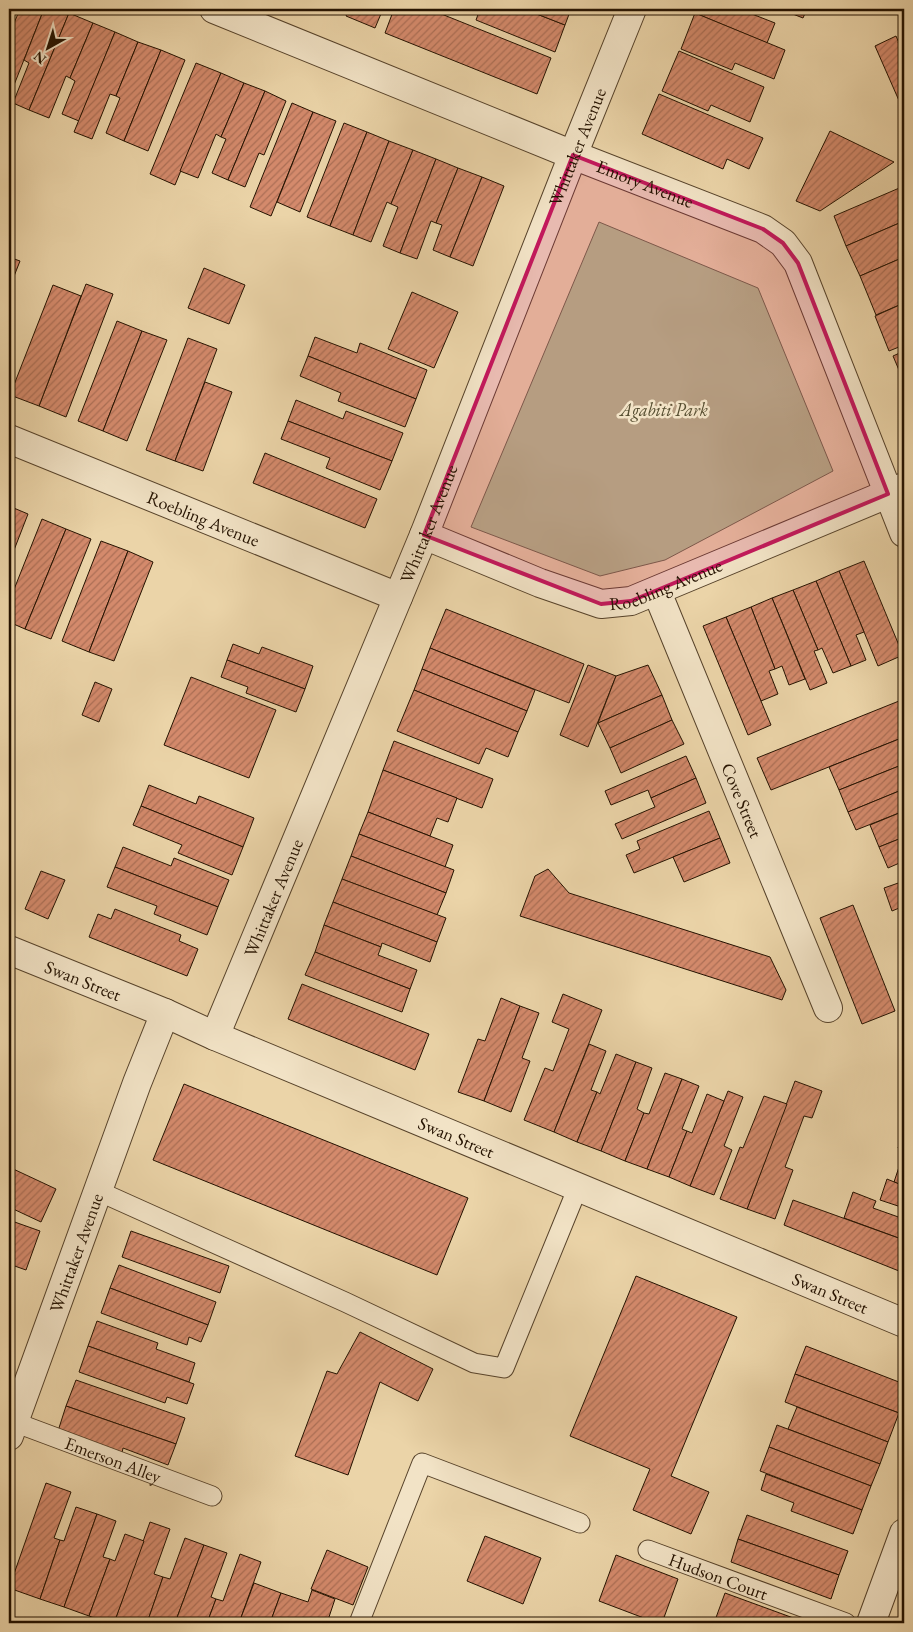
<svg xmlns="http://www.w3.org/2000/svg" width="913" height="1632" font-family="'EB Garamond',serif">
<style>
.park{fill:#b3be8b;stroke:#6c6846}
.building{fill:url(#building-hatch);stroke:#241200}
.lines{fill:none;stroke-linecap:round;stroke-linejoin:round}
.lane-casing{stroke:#56422a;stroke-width:21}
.street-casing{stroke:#56422a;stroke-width:30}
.lane{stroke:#f2e3c6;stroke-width:19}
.street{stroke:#f2e3c6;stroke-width:28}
.marked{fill:#c2185b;fill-opacity:0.2;stroke:#c2185b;stroke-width:4;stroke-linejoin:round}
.labels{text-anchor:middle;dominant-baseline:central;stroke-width:5;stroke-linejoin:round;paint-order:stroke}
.street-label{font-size:18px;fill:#241200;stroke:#f2e3c6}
.park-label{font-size:18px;font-style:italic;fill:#564e31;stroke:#f2e3c6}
</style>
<defs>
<pattern id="building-hatch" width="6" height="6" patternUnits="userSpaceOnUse" patternTransform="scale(1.25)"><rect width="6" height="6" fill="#d48a6c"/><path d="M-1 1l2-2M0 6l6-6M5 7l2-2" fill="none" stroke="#ac6f56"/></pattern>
</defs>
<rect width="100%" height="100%" fill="#ebd4a8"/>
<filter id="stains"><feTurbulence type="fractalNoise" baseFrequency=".004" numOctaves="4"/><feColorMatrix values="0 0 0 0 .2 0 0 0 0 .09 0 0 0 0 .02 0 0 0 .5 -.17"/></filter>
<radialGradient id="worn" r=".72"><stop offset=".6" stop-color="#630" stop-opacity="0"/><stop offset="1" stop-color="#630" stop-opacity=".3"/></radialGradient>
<!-- park -->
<polygon class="park" points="599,222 758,288 833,471 665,560 600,576 471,527"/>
<!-- building -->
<g class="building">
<polygon points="20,9 44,9 14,85 9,83 9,35"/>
<polygon points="44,9 58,9 69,13 29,110 13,103 29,63 24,60"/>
<polygon points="349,9 383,9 375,28 346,16"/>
<polygon points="394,9 429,9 551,58 537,94 385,33"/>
<polygon points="480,9 524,9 565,25 555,52 476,20"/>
<polygon points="524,9 571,9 565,25"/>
<polygon points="697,9 754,9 752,14 775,23 767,43 695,13"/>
<polygon points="780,9 807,9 803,18"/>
<polygon points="69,13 93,23 70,78 66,76 49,118 29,110"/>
<polygon points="695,13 785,50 774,79 735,63 732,70 681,49"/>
<polygon points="93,23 115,32 79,121 62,114 75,81 70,78"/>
<polygon points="115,32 138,42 116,96 110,94 92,139 74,132"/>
<polygon points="896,36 904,55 904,112 875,46"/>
<polygon points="904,39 904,55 898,42"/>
<polygon points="138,42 161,50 124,141 106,133 120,98 116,96"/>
<polygon points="161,50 185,60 148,151 124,141"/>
<polygon points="679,51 764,87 750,122 711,105 708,111 662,91"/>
<polygon points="196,63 221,73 175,185 150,174"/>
<polygon points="221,73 244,83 221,137 216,134 198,178 180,171"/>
<polygon points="244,83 265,91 228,180 212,173 226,139 221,137"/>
<polygon points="265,91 286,101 264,155 259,153 245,187 228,180"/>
<polygon points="659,94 763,138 749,169 727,159 723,169 642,134"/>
<polygon points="292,103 313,112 271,216 250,207"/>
<polygon points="313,112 336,121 300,212 277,202"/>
<polygon points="344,123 367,132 330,226 307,217"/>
<polygon points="830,131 894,162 820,211 796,201"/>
<polygon points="367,132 389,141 353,235 330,226"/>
<polygon points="389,141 413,150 391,204 387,202 371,242 353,235"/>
<polygon points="413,150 436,159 400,253 383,246 398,207 391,204"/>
<polygon points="436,159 458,168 436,223 431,221 417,259 400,253"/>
<polygon points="458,168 482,177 450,257 433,250 442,225 436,223"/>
<polygon points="482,177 504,186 473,266 450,257"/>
<polygon points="904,186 904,221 846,246 834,216"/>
<polygon points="904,221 904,257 860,276 846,246"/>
<polygon points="9,257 20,261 9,289"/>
<polygon points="904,257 904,303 876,315 860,276"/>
<polygon points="204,268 245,285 229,324 188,308"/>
<polygon points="86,284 113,294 66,417 39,406"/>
<polygon points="53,285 81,296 39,406 10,395"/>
<polygon points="412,292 458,312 434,368 388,349"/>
<polygon points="904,303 904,345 889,351 875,316"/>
<polygon points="117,321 142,331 103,431 78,421"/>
<polygon points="142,331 167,340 127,441 103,431"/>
<polygon points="315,337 357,353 360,343 427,370 416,399 308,356"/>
<polygon points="188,338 217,349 175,461 146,450"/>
<polygon points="904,351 904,382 893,356"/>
<polygon points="308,356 416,399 405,427 338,401 341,393 300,376"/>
<polygon points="205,382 232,392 203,471 175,461"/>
<polygon points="296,400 343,419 346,411 403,433 392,461 288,421"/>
<polygon points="288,421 392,461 380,490 326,468 330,458 281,439"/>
<polygon points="265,453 377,499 365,528 253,483"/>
<polygon points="9,506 28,514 9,563"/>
<polygon points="42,519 66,529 25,629 9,622 9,602"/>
<polygon points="66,529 91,539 51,639 25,629"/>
<polygon points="101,541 128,551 89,652 62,641"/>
<polygon points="128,551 153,562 114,661 89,652"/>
<polygon points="864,561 903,655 878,666 839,571"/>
<polygon points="839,571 864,632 856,635 866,660 851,666 816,581"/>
<polygon points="816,581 851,666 833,673 822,648 818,650 793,590"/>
<polygon points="793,590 818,650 814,651 827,683 810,690 772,598"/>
<polygon points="772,598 805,679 789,685 782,666 775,669 751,607"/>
<polygon points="751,607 775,669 769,671 778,694 761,701 726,617"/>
<polygon points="446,609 584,664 569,703 430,648"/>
<polygon points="726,617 771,725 748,735 703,626"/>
<polygon points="233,644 259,654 262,647 313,666 305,689 227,660"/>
<polygon points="430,648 535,690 527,711 422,669"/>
<polygon points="227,660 305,689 296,712 246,693 248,687 221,677"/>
<polygon points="588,665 616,676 588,747 560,735"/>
<polygon points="648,665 662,695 598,723 616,676"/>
<polygon points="422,669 527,711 518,732 414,690"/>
<polygon points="191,677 276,710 249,778 164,745"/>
<polygon points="95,682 112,689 99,722 82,715"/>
<polygon points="414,690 518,732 508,757 486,748 479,764 397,731"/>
<polygon points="662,695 672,720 610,748 598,723"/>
<polygon points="904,699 904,737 771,790 757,758"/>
<polygon points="672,720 684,744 621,773 610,748"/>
<polygon points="904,737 904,764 839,790 829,767"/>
<polygon points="394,741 493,779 482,808 383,770"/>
<polygon points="686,756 696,778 651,798 648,790 611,805 605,791"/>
<polygon points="904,764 904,789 848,812 839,790"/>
<polygon points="383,770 457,798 448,822 437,818 430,836 368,812"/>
<polygon points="696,778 706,803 622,839 615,824 655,807 651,798"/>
<polygon points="149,785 196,804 199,796 254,818 243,847 141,806"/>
<polygon points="904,789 904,811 856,830 848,812"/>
<polygon points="141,806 243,847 232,875 178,853 182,845 133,825"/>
<polygon points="709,811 720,838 634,873 626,855 640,849 637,841"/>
<polygon points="904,811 904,837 879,847 870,825"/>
<polygon points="368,812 453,845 445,867 359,834"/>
<polygon points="359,834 454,870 446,893 351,856"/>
<polygon points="904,837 904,861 888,868 879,847"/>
<polygon points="720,838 730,863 684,882 673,857"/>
<polygon points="123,847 171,866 174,858 229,880 218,907 115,867"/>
<polygon points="351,856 446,893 437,915 342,879"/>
<polygon points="115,867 218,907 207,935 154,914 157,906 107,887"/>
<polygon points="548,869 569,893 770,957 786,990 782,1000 520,916 535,876"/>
<polygon points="41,871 65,880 48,919 25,909"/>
<polygon points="342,879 446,918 437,942 333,902"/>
<polygon points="904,881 904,906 892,911 884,888"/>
<polygon points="333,902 437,942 430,962 382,943 381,947 324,925"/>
<polygon points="853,905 895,1011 862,1024 820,918"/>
<polygon points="115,909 181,935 179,941 198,949 187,976 89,937 98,914 111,919"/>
<polygon points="324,925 381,947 378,955 417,970 410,989 315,952"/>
<polygon points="315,952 410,989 402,1012 305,975"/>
<polygon points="302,984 429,1034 415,1070 288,1019"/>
<polygon points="563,994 602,1010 554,1132 524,1120 545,1068 553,1071 569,1029 552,1022"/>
<polygon points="501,998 520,1006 484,1101 458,1092 478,1039 485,1041"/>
<polygon points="520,1006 539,1013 522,1058 530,1061 511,1112 484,1101"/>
<polygon points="589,1044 606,1051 591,1090 597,1092 577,1142 554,1132"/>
<polygon points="616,1054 636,1062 601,1151 577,1142 597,1092 600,1094"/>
<polygon points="636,1062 652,1068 637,1109 644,1113 625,1161 601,1151"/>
<polygon points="665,1073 682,1079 647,1169 625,1161 644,1113 649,1114"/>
<polygon points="682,1079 699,1086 682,1129 687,1131 669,1177 647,1169"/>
<polygon points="795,1081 822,1091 812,1118 804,1116 785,1167 793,1170 775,1219 747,1209"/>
<polygon points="184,1084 468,1198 437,1275 153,1160"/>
<polygon points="728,1091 743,1097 724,1146 732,1150 714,1195 690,1186"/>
<polygon points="707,1094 724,1101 690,1186 669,1177 687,1131 692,1133"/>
<polygon points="764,1096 787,1104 747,1209 720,1199 740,1147 743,1148"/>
<polygon points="904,1131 904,1151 898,1148"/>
<polygon points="901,1161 904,1162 904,1186 894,1182"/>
<polygon points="9,1167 56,1189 41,1222 9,1207"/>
<polygon points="887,1179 904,1186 904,1208 880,1200"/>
<polygon points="853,1192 876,1201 873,1208 904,1219 904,1240 844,1218"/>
<polygon points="793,1200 904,1240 904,1273 784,1225"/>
<polygon points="9,1220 40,1231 26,1270 9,1264"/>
<polygon points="131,1231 229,1266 220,1293 122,1257"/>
<polygon points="119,1265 216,1302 208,1325 110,1288"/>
<polygon points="636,1276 737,1317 671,1476 709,1492 691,1534 633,1510 650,1469 570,1436"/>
<polygon points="110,1288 208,1325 201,1342 189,1337 187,1345 101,1313"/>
<polygon points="97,1321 158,1343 156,1349 195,1363 189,1382 88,1346"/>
<polygon points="360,1332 433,1369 418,1401 380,1382 348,1475 295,1456 327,1371 337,1374"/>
<polygon points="88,1346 194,1384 187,1404 167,1397 165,1403 79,1372"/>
<polygon points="806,1346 904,1384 904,1399 899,1413 795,1374"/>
<polygon points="795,1374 899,1413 888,1442 785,1402"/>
<polygon points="76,1380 185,1418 176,1444 66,1406"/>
<polygon points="66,1406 176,1444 168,1465 123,1448 122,1453 58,1431"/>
<polygon points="797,1407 888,1442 880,1464 788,1429"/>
<polygon points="777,1425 880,1464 871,1486 769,1447"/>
<polygon points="769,1447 871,1486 862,1510 760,1471"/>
<polygon points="766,1474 862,1510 853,1534 791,1511 794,1503 761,1490"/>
<polygon points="46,1483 71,1492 54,1538 60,1540 40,1599 9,1588"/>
<polygon points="76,1507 97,1514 64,1607 40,1599 60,1540 64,1541"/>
<polygon points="97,1514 116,1521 103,1557 110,1559 89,1616 64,1607"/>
<polygon points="747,1515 848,1551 839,1575 738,1539"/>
<polygon points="150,1522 170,1529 154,1574 163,1577 147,1623 114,1623"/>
<polygon points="125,1534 144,1541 114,1623 108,1623 89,1616 110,1559 115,1561"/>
<polygon points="485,1536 541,1558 523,1604 467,1581"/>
<polygon points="185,1538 204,1545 175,1623 147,1623 163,1577 170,1579"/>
<polygon points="738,1539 839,1575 831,1599 731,1562"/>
<polygon points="204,1545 227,1553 211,1597 216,1599 207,1623 175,1623"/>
<polygon points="327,1550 368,1567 353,1605 311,1589"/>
<polygon points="240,1554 261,1562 239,1623 207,1623 216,1599 223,1601"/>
<polygon points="616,1555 678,1579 662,1623 657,1623 599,1601"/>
<polygon points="254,1583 281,1593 270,1623 239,1623"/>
<polygon points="312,1590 335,1599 327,1623 270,1623 281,1593 308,1602"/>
<polygon points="725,1593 807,1623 714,1623"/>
</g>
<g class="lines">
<!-- lane casing -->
<g class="lane-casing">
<g id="lane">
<polyline points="98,1191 345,1302 474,1363 504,1368 578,1187"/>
<path id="s1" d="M14,1422L212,1496"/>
<path id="s2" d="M648,1550L846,1623"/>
<polyline points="359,1623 422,1463 580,1523"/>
</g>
</g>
<!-- street casing -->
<g class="street-casing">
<g id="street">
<path id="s3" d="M214,9L573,155L763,229L783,243L798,263L904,533"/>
<path id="s4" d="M9,439L398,597"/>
<path id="s5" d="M424,535L540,583L601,604L631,601L904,487"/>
<path id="s6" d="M657,592L828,1008"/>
<path id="s7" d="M9,950L165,1013L215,1036L904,1323"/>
<path id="s8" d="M215,1036L424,535L573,155L632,9"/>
<path id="s9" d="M9,1436L137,1083L165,1013"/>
<polyline points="871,1623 904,1533"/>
</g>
</g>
<!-- lane -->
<use href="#lane" class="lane"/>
<!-- street -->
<use href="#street" class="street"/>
</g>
<!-- marked area -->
<path class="marked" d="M573,155L763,229L783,243L798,263L888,494L631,601L601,604L424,535Z"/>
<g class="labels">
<!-- street labels -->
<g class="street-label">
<text stroke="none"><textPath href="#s8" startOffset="960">Whittaker Avenue</textPath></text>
<text stroke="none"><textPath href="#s3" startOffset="465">Emory Avenue</textPath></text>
<text stroke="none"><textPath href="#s4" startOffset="210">Roebling Avenue</textPath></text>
<text stroke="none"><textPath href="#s8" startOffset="555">Whittaker Avenue</textPath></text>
<text stroke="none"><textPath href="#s5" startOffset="258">Roebling Avenue</textPath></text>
<text stroke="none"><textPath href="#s6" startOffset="225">Cove Street</textPath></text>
<text stroke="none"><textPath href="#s8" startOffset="150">Whittaker Avenue</textPath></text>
<text stroke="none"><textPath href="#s7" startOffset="80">Swan Street</textPath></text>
<text stroke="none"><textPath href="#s7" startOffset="485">Swan Street</textPath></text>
<text stroke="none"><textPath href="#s9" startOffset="195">Whittaker Avenue</textPath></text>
<text stroke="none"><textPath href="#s7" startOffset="890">Swan Street</textPath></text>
<text stroke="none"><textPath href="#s1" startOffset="106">Emerson Alley</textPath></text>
<text stroke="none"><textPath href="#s2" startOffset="75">Hudson Court</textPath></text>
</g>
<!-- park labels -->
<g class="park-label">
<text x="664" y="409">Agabiti Park</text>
</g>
</g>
<!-- margin -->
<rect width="913" height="1632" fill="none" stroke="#ebd4a8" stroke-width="30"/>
<rect x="10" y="10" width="893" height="1612" fill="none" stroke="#241200" stroke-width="2.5"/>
<rect x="15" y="15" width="883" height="1602" fill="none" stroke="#241200"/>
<!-- north arrow -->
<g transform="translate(48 48) rotate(219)" stroke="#f2e3c6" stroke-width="4" paint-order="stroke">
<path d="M0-4L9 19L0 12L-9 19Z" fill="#241200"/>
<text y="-8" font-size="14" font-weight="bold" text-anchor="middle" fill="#241200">N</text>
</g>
<rect width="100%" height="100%" filter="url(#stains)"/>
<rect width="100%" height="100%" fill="url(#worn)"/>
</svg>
